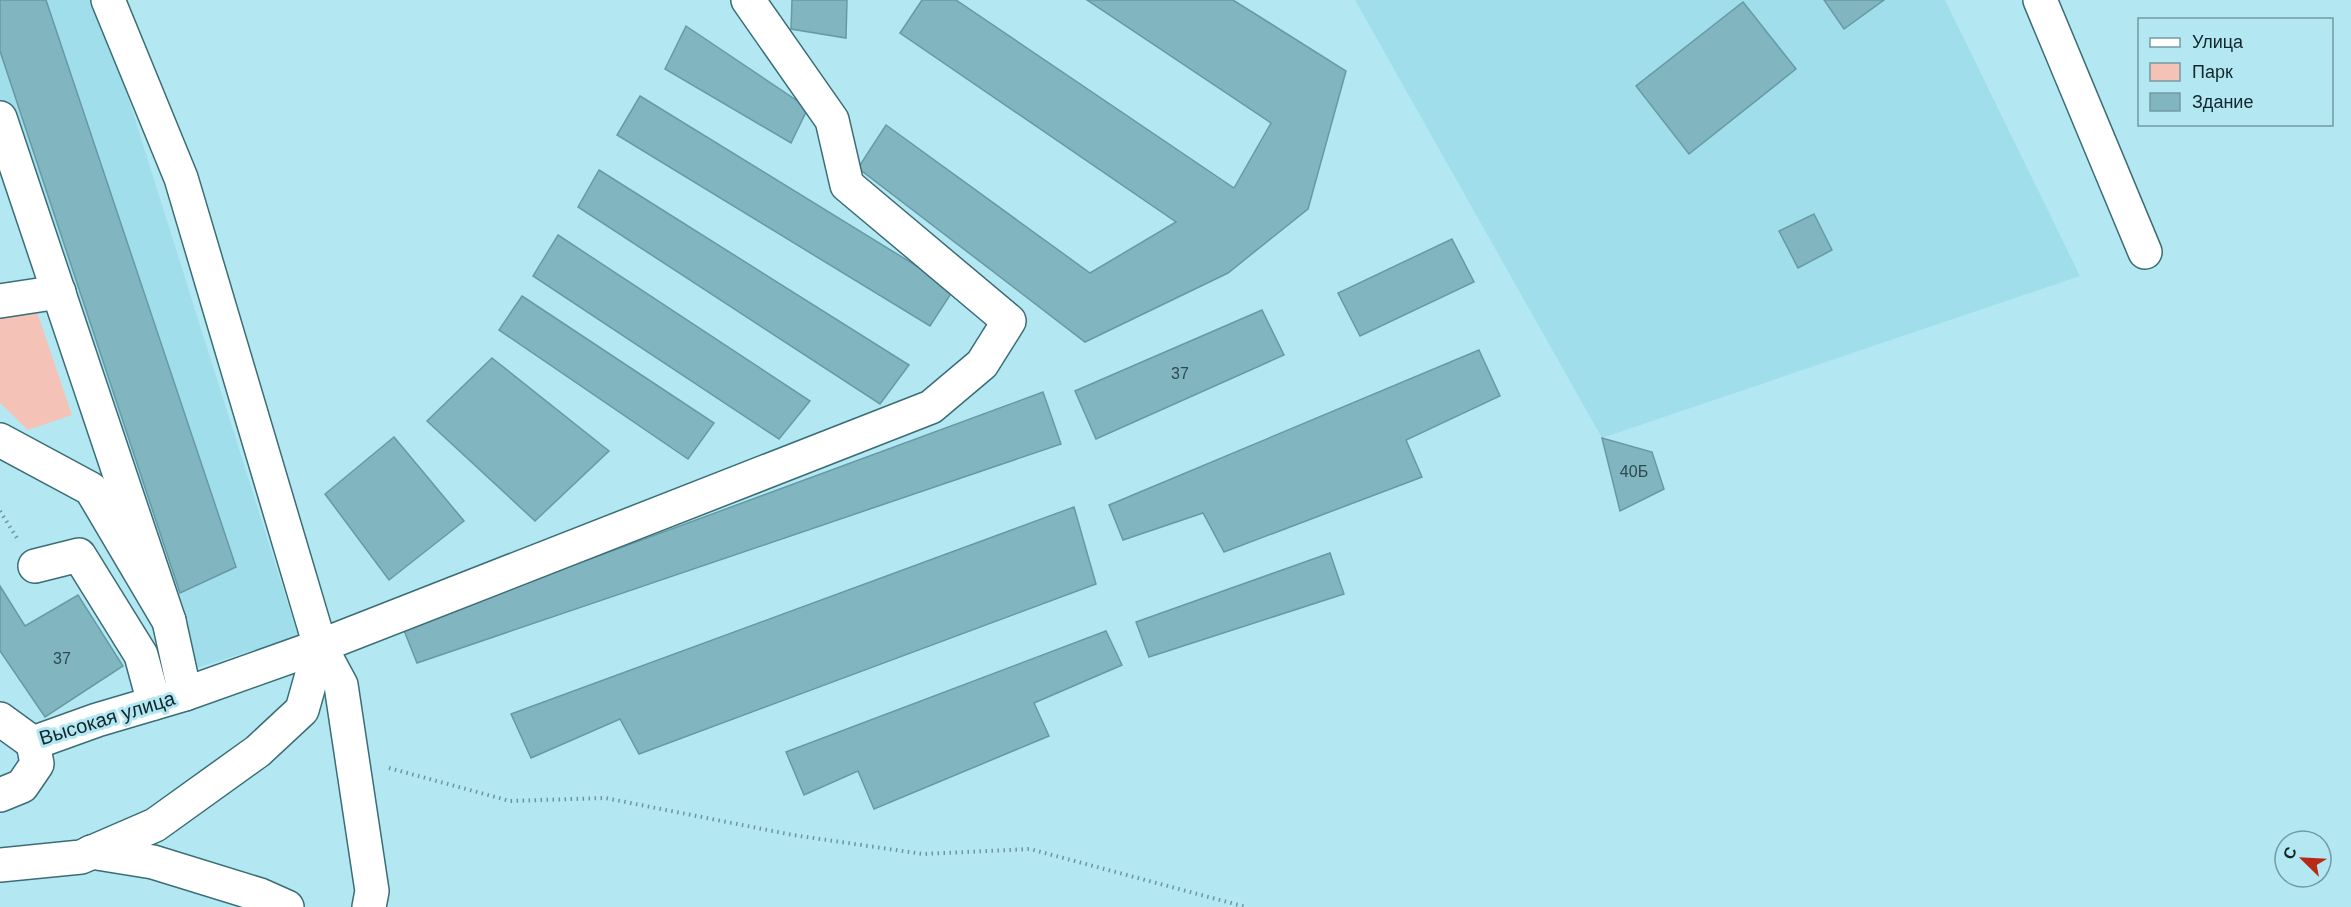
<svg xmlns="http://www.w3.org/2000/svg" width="2351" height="907" font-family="Arial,sans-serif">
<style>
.built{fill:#9fdeea}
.park{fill:#f4c2b7}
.building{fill:#81b5c0;stroke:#679aa4;stroke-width:1.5}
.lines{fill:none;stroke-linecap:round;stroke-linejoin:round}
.minor-casing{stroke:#3a6d76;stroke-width:36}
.path{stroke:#6e959d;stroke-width:4;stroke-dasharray:1.5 4.5;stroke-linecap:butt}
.minor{stroke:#fff;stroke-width:33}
.labels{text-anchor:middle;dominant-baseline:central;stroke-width:6;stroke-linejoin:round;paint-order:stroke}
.number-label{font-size:16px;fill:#2e4a50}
.street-label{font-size:20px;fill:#12272b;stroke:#b3e8f3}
</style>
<rect width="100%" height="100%" fill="#b3e8f3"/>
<!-- built -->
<g class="built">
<polygon points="0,0 90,0 116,59 298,636 180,673 0,139"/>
<polygon points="1355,0 1945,0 2080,276 1602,438"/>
</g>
<!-- park -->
<polygon class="park" points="36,309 72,415 28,430 0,403 0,317"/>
<!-- building -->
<g class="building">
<polygon points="0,0 46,0 236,567 180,593 0,51"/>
<polygon points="792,0 847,0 846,38 791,29"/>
<polygon points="922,0 956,0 1234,188 1271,123 1087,0 1233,0 1346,71 1308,209 1228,273 1085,342 858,168 886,125 1090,273 1176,222 900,33"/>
<polygon points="1824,0 1884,0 1844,29"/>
<polygon points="1743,2 1796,69 1689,154 1636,86"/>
<polygon points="686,26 808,108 791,143 665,69"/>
<polygon points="640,96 954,289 930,326 617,135"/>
<polygon points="599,170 909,365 880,404 578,207"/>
<polygon points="1814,214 1832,250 1798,268 1779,231"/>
<polygon points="558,235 810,401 779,439 533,276"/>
<polygon points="1452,239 1474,282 1360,336 1338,293"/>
<polygon points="522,296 714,423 688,459 499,330"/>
<polygon points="1262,310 1284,355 1096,439 1075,391"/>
<polygon points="1479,350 1500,396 1406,440 1422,477 1224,552 1203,513 1123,540 1109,505"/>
<polygon points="492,358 609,451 535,521 427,421"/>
<polygon points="1043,392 1061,444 417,663 403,628"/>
<polygon points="394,437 464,521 389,580 325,494"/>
<polygon points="1602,438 1652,452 1664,489 1620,511"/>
<polygon points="1074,507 1096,584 639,754 620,719 531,758 511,714"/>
<polygon points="1330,553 1344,594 1149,657 1136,622"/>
<polygon points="0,586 25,626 78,595 123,666 45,717 0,651"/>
<polygon points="1106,631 1122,665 1034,703 1049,736 874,809 858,771 804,795 786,752"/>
</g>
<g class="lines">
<!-- minor casing -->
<g class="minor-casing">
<g id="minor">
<polyline points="108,0 181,178 320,646 931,407 982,364 1009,321 847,185 832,120 748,0"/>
<polyline points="2040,0 2145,252"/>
<polyline points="0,118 169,621"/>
<polyline points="0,301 59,292"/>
<polyline points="0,440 91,489 169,621 185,694"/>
<polyline points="35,566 79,555 141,655 154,703"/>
<polyline points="0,719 33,743 97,720 185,694 320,646 341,685 372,891 369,907"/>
<polyline points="0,795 22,786 37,764 33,743"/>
<polyline points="91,852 153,862 260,895 287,907"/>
<polyline points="0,865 81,857 155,825 258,751 302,710 320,646"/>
</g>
</g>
<!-- path -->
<g class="path">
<polyline points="0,511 17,538"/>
<polyline points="389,768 510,801 605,798 793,835 923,854 1030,849 1246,907"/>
</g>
<!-- minor -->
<use href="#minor" class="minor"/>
</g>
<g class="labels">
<!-- number labels -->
<g class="number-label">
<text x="1180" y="373">37</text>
<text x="1634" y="471">40Б</text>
<text x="62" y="658">37</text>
</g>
<!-- street labels -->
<g class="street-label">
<text transform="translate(107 718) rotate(-17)">Высокая улица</text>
</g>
</g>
<!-- legend -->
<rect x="2138" y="18" width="195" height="108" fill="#b3e8f3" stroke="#739ba3" stroke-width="1.5"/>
<rect x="2150" y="38" width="30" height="9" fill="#ffffff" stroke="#739ba3" stroke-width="1.5"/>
<text x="2192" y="48" font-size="18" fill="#12272b">Улица</text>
<rect x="2150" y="63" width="30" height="18" fill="#f4c2b7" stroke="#739ba3" stroke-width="1.5"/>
<text x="2192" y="78" font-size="18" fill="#12272b">Парк</text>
<rect x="2150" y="93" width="30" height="18" fill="#81b5c0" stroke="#739ba3" stroke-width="1.5"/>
<text x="2192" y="108" font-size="18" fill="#12272b">Здание</text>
<!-- north arrow -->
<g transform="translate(2303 859) rotate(294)"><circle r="28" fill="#b3e8f3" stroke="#739ba3" stroke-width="1.5"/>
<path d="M0-4.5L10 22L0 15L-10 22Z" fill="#b72b16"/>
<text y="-9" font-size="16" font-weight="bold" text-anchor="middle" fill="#12272b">С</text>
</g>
</svg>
